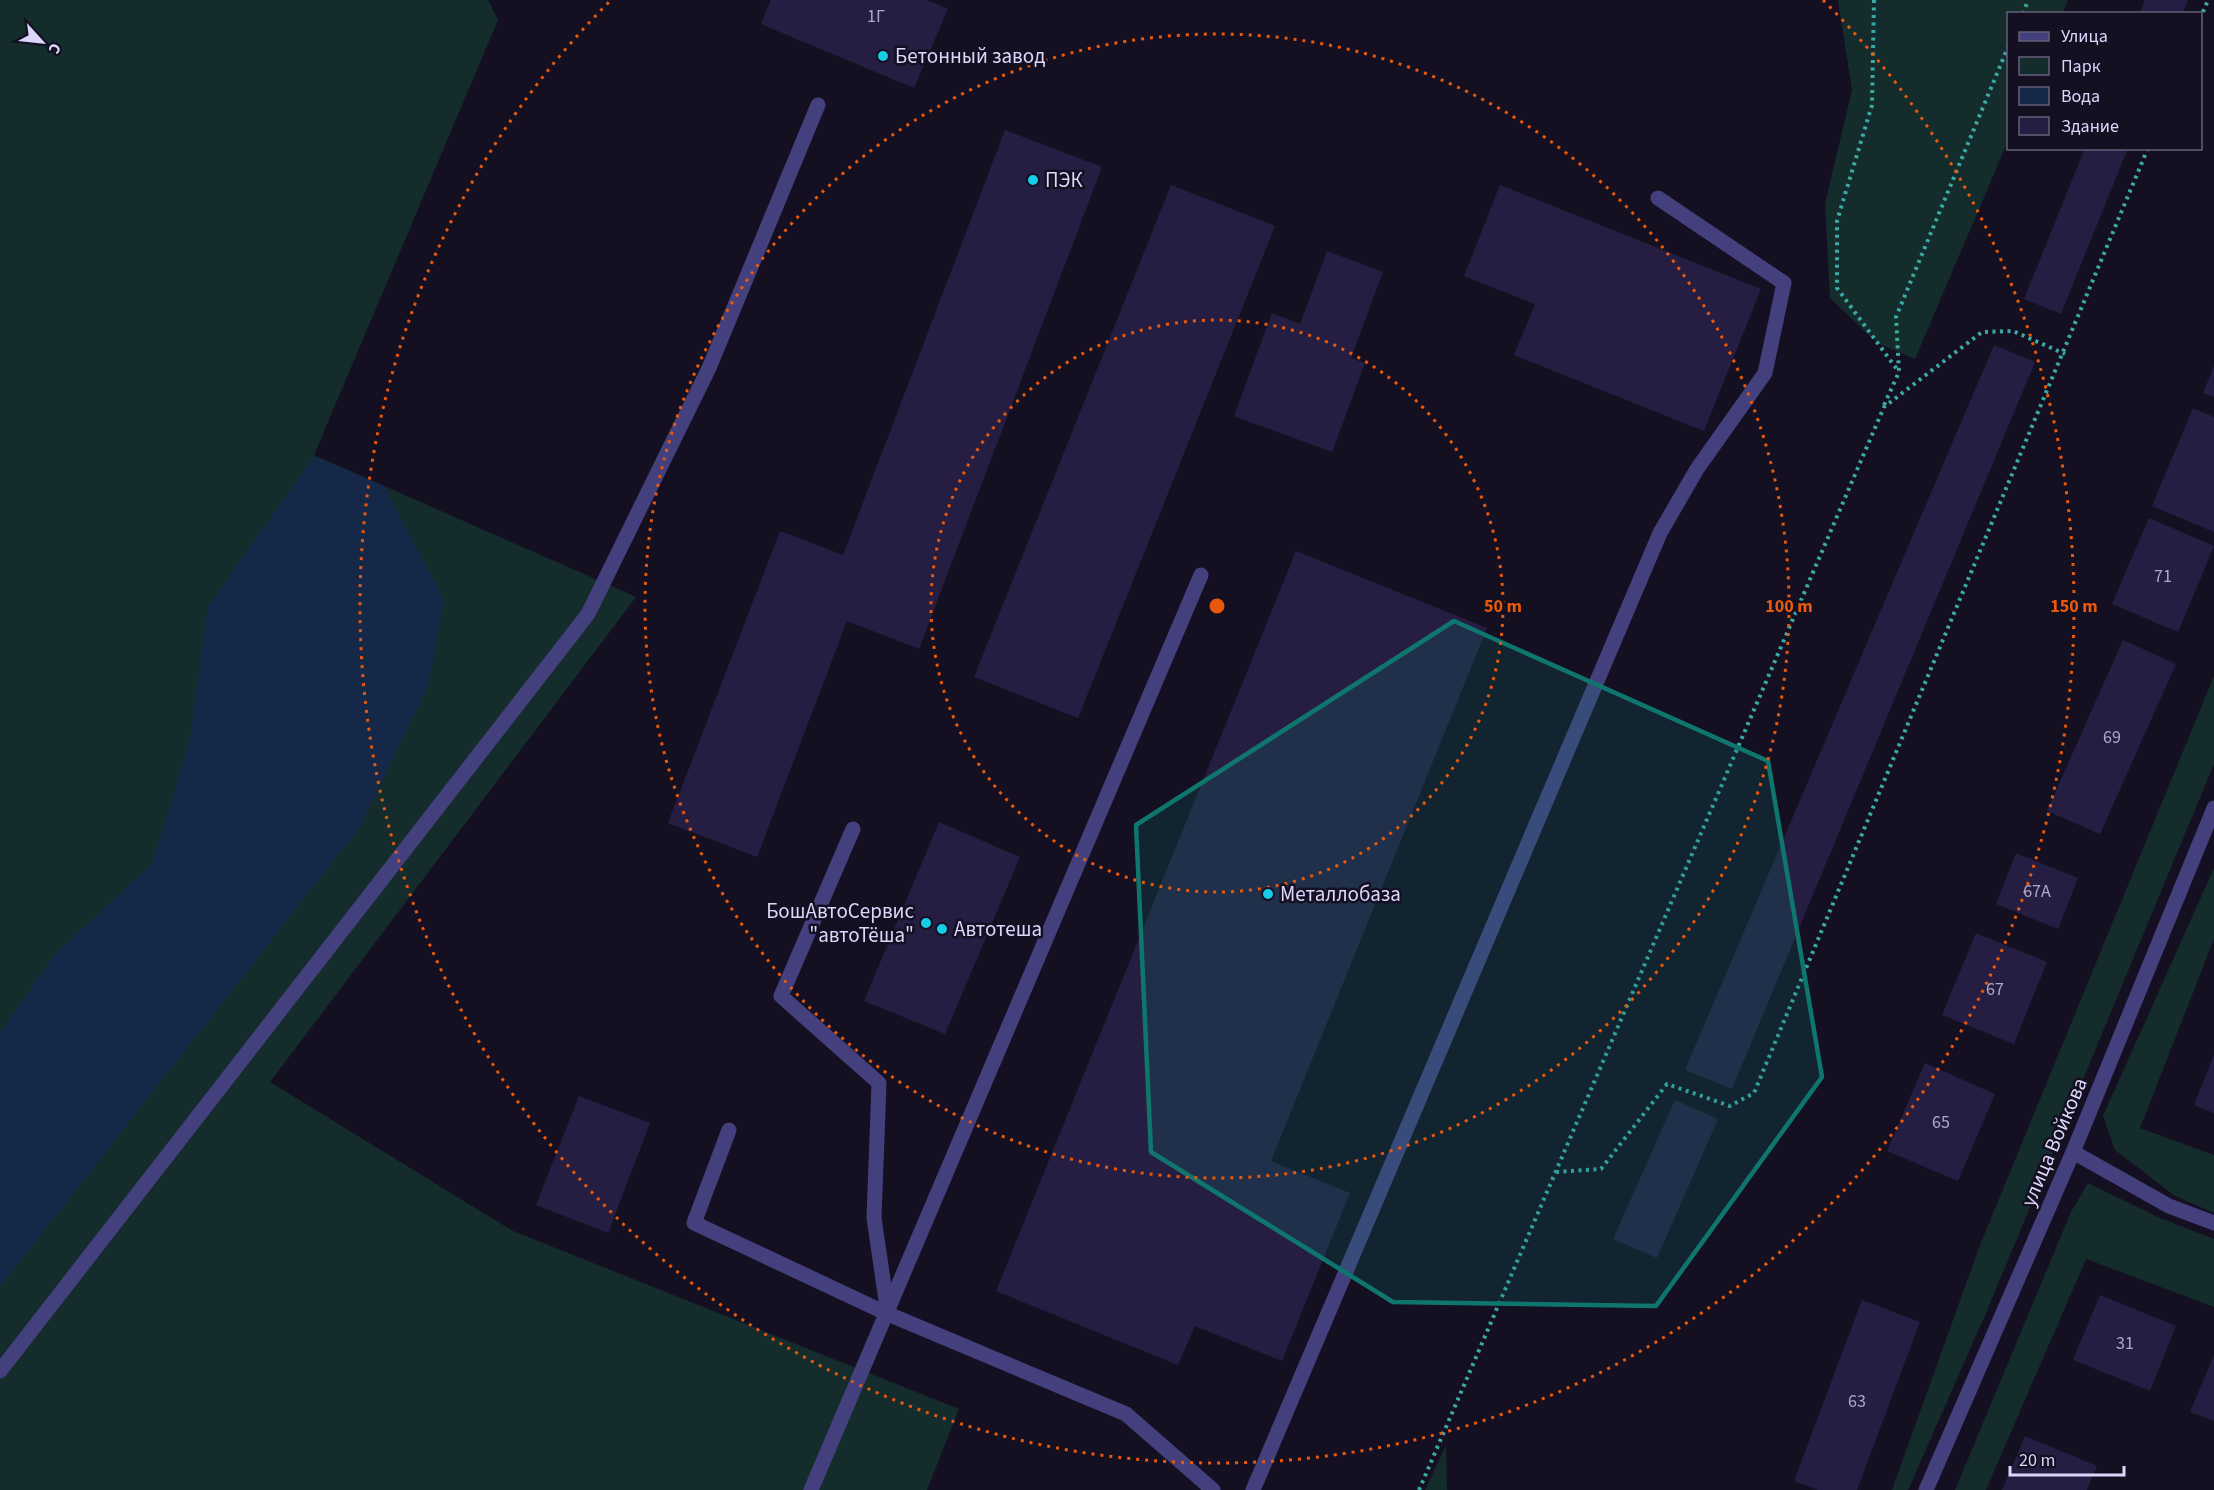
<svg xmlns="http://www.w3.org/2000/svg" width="2214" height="1490" font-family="'Source Sans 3',sans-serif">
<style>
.green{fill:#142c2c}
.water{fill:#152848}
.building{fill:#261e42}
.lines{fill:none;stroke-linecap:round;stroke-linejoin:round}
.path{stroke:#3baaa6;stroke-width:4;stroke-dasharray:3 4.5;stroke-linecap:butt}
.service{stroke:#44407d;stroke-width:15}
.minor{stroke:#44407d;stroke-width:15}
.marked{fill:#0f766e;fill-opacity:0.2;stroke:#0f766e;stroke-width:4.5;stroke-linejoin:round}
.ring{fill:none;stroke:#e8590c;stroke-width:3;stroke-dasharray:3 6}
.poi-dot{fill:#17cce6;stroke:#141022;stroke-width:2}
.labels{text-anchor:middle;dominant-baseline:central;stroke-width:5;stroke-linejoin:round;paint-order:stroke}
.number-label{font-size:18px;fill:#aea8cd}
.poi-label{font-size:21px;fill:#dbd6fb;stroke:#141022;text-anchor:start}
.street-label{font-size:21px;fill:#dbd6fb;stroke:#141022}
.centre{fill:#e8590c;stroke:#141022;stroke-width:3}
.ring-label{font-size:18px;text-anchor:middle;font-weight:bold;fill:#e8590c;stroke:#141022;stroke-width:5;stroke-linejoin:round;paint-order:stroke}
</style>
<rect width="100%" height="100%" fill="#141022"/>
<!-- green -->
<g class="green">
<polygon points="0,0 488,0 498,20 314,455 636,597 270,1082 513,1231 959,1409 927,1490 0,1490"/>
<polygon points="1838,0 2068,0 2063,13 2008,14 2008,141 1915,359 1877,343 1830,298 1825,204 1852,90"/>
<polygon points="2214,676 2214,764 1986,1313 1908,1490 1892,1490 1980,1245"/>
<polygon points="2214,868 2214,939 2140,1128 2214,1155 2214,1213 2175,1196 2115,1150 2103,1116"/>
<polygon points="2088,1183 2160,1218 2214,1239 2214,1307 2086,1259 1986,1490 1955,1490 2071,1212"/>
<polygon points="1446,1445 1447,1490 1425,1490"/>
</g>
<!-- water -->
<polygon class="water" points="314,456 384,486 444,600 428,686 359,828 0,1287 0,1033 55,954 152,864 189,744 208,607"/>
<!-- building -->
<g class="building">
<polygon points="771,0 927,0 948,9 914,88 761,24"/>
<polygon points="2145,0 2188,0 2182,14 2139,14"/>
<polygon points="1005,130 1102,167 919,649 847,621 757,857 668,823 780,531 843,555"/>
<polygon points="2085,148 2128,148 2061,314 2024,299"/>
<polygon points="1171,185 1275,226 1078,718 974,677"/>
<polygon points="1500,185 1761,289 1704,431 1514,355 1535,304 1464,276"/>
<polygon points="1327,251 1383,272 1351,358 1365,363 1332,452 1234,416 1272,313 1300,324"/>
<polygon points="1994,345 2035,362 1732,1089 1685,1070"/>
<polygon points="2214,366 2214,397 2203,393"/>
<polygon points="2193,408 2214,417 2214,532 2152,506"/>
<polygon points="2149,518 2214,546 2178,632 2112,604"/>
<polygon points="1296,551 1487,628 1271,1161 1350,1193 1282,1361 1195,1326 1178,1365 996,1291"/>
<polygon points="2123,640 2176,664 2100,834 2047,811"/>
<polygon points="939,822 1020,857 945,1034 864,1001"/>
<polygon points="2016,853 2078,878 2058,929 1996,904"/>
<polygon points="1976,933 2047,962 2014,1044 1942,1015"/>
<polygon points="2214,1055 2214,1113 2194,1105"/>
<polygon points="1925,1063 1995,1094 1958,1181 1887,1151"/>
<polygon points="579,1096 650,1123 608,1233 536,1205"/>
<polygon points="1675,1100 1718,1119 1657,1258 1613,1239"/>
<polygon points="2100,1295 2176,1326 2150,1391 2073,1360"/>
<polygon points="1862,1300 1920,1322 1857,1490 1818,1490 1794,1481"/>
<polygon points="2214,1355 2214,1421 2190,1412"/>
<polygon points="2025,1436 2097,1466 2087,1490 2002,1490"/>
</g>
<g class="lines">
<!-- path -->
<g class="path">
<polyline points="1874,0 1872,105 1837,221 1837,288 1899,372"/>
<polyline points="2023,14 2028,0"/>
<polyline points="2200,19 2208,0"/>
<polyline points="1884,405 1899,372 1896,317 2008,47"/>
<polyline points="1556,1172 1601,1169 1667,1084 1730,1106 1754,1093 2148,148"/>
<polyline points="1419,1490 1884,407 1982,332 2013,331 2065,354"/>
</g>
<!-- service -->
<g class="service">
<polyline points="853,829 781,996 879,1083 874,1218 888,1314"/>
<polyline points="729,1130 694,1223 888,1314 1126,1414 1213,1490"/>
<polyline points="0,1371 588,614 709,368 818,105"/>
<polyline points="811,1490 1201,575"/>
<polyline points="1253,1490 1660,533 1697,469 1765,373 1784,283 1658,198"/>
</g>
<!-- minor -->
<g class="minor">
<polyline points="2073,1152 2169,1206 2214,1223"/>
<polyline points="1926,1490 2073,1152 2214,808"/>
</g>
</g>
<!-- marked area -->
<path class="marked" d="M1454,621L1768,761L1822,1077L1656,1306L1393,1302L1151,1152L1136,825Z"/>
<!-- distance rings -->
<g class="ring">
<circle cx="1217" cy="606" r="286"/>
<circle cx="1217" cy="606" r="572"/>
<path d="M1823 0A857 857 0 1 1 611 0"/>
</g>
<!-- markers -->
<g class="poi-dot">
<circle cx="883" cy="56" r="6"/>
<circle cx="1033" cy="180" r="6"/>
<circle cx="1268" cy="894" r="6"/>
<circle cx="926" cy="923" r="6"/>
<circle cx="942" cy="929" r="6"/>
</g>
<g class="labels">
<!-- number labels -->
<g class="number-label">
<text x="876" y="16">1Г</text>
<text x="2163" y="576">71</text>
<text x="2112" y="737">69</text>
<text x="2037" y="891">67А</text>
<text x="1995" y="989">67</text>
<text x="1941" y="1122">65</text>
<text x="2125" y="1343">31</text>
<text x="1857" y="1401">63</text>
</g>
<!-- poi labels -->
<g class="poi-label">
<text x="895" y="56">Бетонный завод</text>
<text x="1045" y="180">ПЭК</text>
<text x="1280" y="894">Металлобаза</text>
<text x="914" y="911" text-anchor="end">БошАвтоСервис<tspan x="914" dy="24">"автоТёша"</tspan></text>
<text x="954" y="929">Автотеша</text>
</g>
<!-- street labels -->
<g class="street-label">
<text transform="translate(2054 1142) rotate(-67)">улица Войкова</text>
</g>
</g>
<circle cx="1217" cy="606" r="9" class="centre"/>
<g class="ring-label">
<text x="1503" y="612">50 m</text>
<text x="1789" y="612">100 m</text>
<text x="2074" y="612">150 m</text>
</g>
<!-- legend -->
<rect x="2007" y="12" width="195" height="138" fill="#141022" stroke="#645f79" stroke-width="1.5"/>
<rect x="2019" y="32" width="30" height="9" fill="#44407d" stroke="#645f79" stroke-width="1.5"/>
<text x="2061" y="42" font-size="18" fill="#dbd6fb">Улица</text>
<rect x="2019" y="57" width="30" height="18" fill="#142c2c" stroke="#645f79" stroke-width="1.5"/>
<text x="2061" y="72" font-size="18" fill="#dbd6fb">Парк</text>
<rect x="2019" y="87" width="30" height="18" fill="#152848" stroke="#645f79" stroke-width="1.5"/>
<text x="2061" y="102" font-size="18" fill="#dbd6fb">Вода</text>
<rect x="2019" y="117" width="30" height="18" fill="#261e42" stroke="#645f79" stroke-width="1.5"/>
<text x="2061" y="132" font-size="18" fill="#dbd6fb">Здание</text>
<!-- north arrow -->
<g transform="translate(42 42) rotate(117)" stroke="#141022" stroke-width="4.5" paint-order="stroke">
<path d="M0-4.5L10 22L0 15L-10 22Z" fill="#dbd6fb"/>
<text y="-9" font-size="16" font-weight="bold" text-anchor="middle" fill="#dbd6fb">С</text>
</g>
<!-- scale -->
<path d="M2010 1466v9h114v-9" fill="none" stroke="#dbd6fb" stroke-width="3"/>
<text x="2019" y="1466" font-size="18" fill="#dbd6fb" stroke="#141022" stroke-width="4.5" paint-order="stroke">20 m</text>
</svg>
